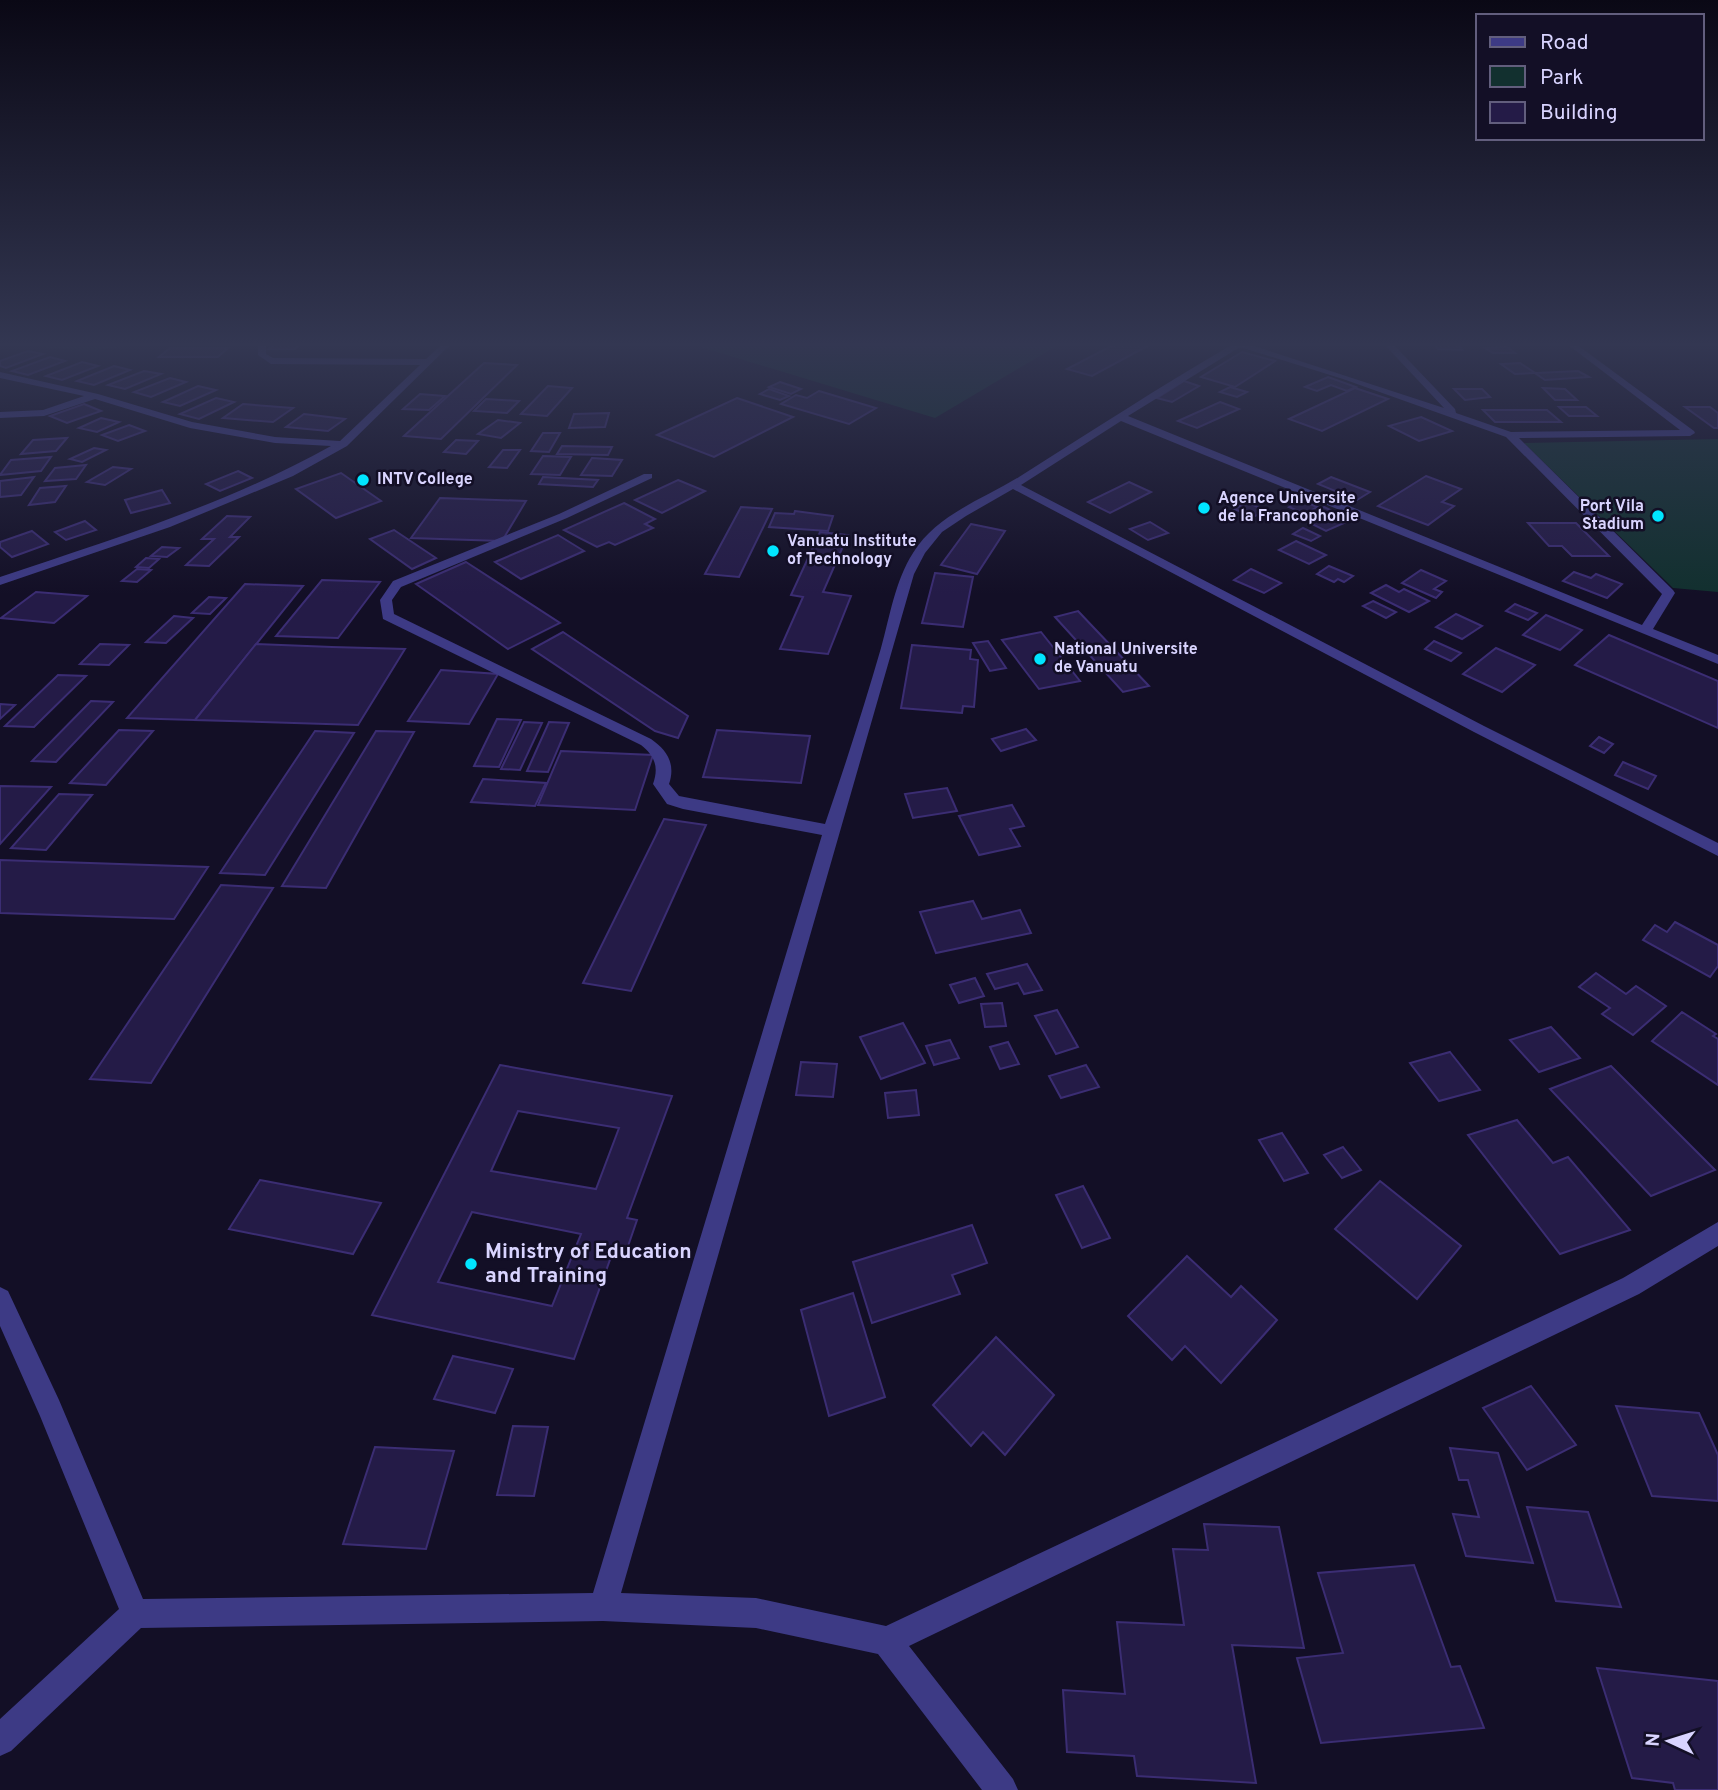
<svg xmlns="http://www.w3.org/2000/svg" width="1718" height="1790" font-family="Overpass,sans-serif">
<style>
.green{fill:#12302f}
.building{fill:#241b47;stroke:#3b2d73;stroke-width:2;fill-rule:evenodd}
.lines{fill:none;stroke-linecap:round;stroke-linejoin:round}
.minor{fill:#3d3a85;fill-rule:evenodd}
.poi-dot{fill:#00e5ff;stroke:#130f26;stroke-width:2.5}
.labels{text-anchor:middle;dominant-baseline:central;stroke-width:5;stroke-linejoin:round;paint-order:stroke}
.far-poi-label{font-size:16px;font-weight:bold;fill:#d9d4ff;stroke:#130f26;text-anchor:start}
.near-poi-label{font-size:21px;font-weight:bold;fill:#d9d4ff;stroke:#130f26;text-anchor:start}
</style>
<rect width="100%" height="100%" fill="#130f26"/>
<!-- green -->
<g class="green">
<path d="M28,344H134C100,353 62,351 28,344Z"/>
<polygon points="691,344 1060,344 935,418"/>
<polygon points="1718,439 1718,592 1673,588 1524,443"/>
</g>
<!-- building -->
<g class="building">
<polygon points="275,344 301,344 295,349 269,349"/>
<polygon points="1115,344 1151,344 1092,376 1067,369"/>
<polygon points="1434,344 1457,344 1462,350 1438,349"/>
<polygon points="1507,347 1515,353 1493,353 1485,348"/>
<polygon points="170,348 228,348 218,357 159,357"/>
<polygon points="28,351 43,354 6,368 0,366 0,361"/>
<polygon points="1242,352 1275,361 1235,387 1201,377"/>
<polygon points="50,357 65,361 28,375 12,371"/>
<polygon points="82,362 98,366 62,380 46,376"/>
<polygon points="484,363 517,365 441,439 404,436"/>
<polygon points="1520,363 1535,373 1515,374 1501,364"/>
<polygon points="114,366 130,370 94,385 77,381"/>
<polygon points="144,371 161,374 125,389 108,385"/>
<polygon points="1578,371 1589,377 1545,380 1535,373"/>
<polygon points="1328,377 1356,387 1347,391 1331,385 1317,391 1305,387"/>
<polygon points="170,378 186,382 151,397 134,392"/>
<polygon points="1184,381 1199,386 1172,402 1157,398"/>
<polygon points="780,382 801,389 791,394 769,387"/>
<polygon points="198,386 216,390 180,406 163,402"/>
<polygon points="548,386 572,388 547,416 521,414"/>
<polygon points="1230,387 1247,392 1237,397 1220,392"/>
<polygon points="1355,388 1388,399 1322,431 1289,419"/>
<polygon points="1543,388 1565,389 1577,400 1555,400"/>
<polygon points="769,389 789,396 780,400 760,394"/>
<polygon points="1454,389 1482,389 1490,397 1465,400"/>
<polygon points="819,391 876,408 849,424 781,404 796,395 807,398"/>
<polygon points="420,394 445,396 429,410 403,409"/>
<polygon points="216,398 234,402 199,419 180,414"/>
<polygon points="737,398 793,417 714,457 657,435"/>
<polygon points="486,399 519,401 507,413 474,411"/>
<polygon points="1220,402 1239,409 1197,428 1178,421"/>
<polygon points="84,404 101,411 67,423 50,416"/>
<polygon points="243,404 293,408 273,422 223,418"/>
<polygon points="1559,407 1586,407 1597,416 1569,416"/>
<polygon points="1685,407 1710,407 1718,413 1718,428 1714,428"/>
<polygon points="1483,410 1547,410 1561,422 1495,422"/>
<polygon points="609,413 605,427 569,428 574,414"/>
<polygon points="304,414 345,419 328,431 286,427"/>
<polygon points="1421,417 1452,431 1419,441 1389,426"/>
<polygon points="101,418 119,422 97,432 79,428"/>
<polygon points="498,420 520,423 501,438 478,434"/>
<polygon points="129,425 145,431 118,441 102,435"/>
<polygon points="543,433 560,433 549,452 531,451"/>
<polygon points="67,438 56,451 21,454 33,440"/>
<polygon points="456,440 478,441 466,454 444,452"/>
<polygon points="562,446 612,447 608,455 557,454"/>
<polygon points="94,448 106,450 82,462 70,459"/>
<polygon points="503,450 520,450 507,468 489,467"/>
<polygon points="543,456 571,457 560,475 531,474"/>
<polygon points="51,457 41,471 0,475 11,460"/>
<polygon points="592,458 622,460 612,476 581,475"/>
<polygon points="86,465 76,479 45,481 55,468"/>
<polygon points="113,467 131,469 105,485 87,482"/>
<polygon points="238,471 252,478 220,491 206,484"/>
<polygon points="341,473 381,501 336,518 296,489"/>
<polygon points="1426,476 1461,489 1442,502 1454,506 1428,525 1378,506"/>
<polygon points="34,477 21,495 0,497 0,481"/>
<polygon points="543,477 598,480 593,487 539,484"/>
<polygon points="1331,477 1370,492 1357,500 1318,484"/>
<polygon points="678,480 705,491 662,513 635,500"/>
<polygon points="1129,482 1151,492 1110,513 1088,502"/>
<polygon points="66,486 55,502 29,505 40,488"/>
<polygon points="162,490 170,503 131,513 125,500"/>
<polygon points="440,498 526,501 502,541 411,538"/>
<polygon points="1301,500 1317,507 1305,514 1289,507"/>
<polygon points="1247,502 1266,511 1253,517 1234,509"/>
<polygon points="624,503 655,519 645,524 653,528 615,545 609,542 597,547 564,530"/>
<polygon points="741,507 772,509 739,577 705,574"/>
<polygon points="1324,507 1351,520 1326,531 1310,523 1320,518 1309,514"/>
<polygon points="795,511 833,516 828,531 769,527 775,513 794,514"/>
<polygon points="227,516 250,517 230,537 239,537 209,566 186,565 214,539 202,539"/>
<polygon points="85,521 96,530 66,540 55,532"/>
<polygon points="1150,522 1168,533 1148,540 1130,529"/>
<polygon points="1528,523 1576,523 1609,556 1572,556 1562,546 1549,546"/>
<polygon points="971,524 1005,531 977,574 941,565"/>
<polygon points="1303,528 1320,536 1311,541 1293,534"/>
<polygon points="394,530 436,558 412,569 370,539"/>
<polygon points="32,531 48,544 12,557 0,547 0,542"/>
<polygon points="820,532 848,535 823,592 851,596 828,654 780,649 803,597 791,595"/>
<polygon points="558,535 584,551 521,579 495,562"/>
<polygon points="1296,541 1326,555 1309,564 1279,550"/>
<polygon points="162,547 179,548 167,557 151,556"/>
<polygon points="146,558 159,559 149,568 136,567"/>
<polygon points="466,562 560,623 508,649 416,584"/>
<polygon points="1329,566 1353,576 1344,582 1338,579 1334,582 1317,574"/>
<polygon points="137,569 151,570 137,582 122,581"/>
<polygon points="1251,569 1281,583 1264,593 1234,580"/>
<polygon points="1421,570 1446,581 1434,589 1442,592 1436,598 1402,583"/>
<polygon points="1574,572 1591,578 1596,574 1622,584 1607,598 1563,581"/>
<polygon points="935,573 973,577 963,627 922,623"/>
<polygon points="322,580 380,582 338,638 276,636"/>
<polygon points="245,584 303,586 195,720 127,718"/>
<polygon points="1386,585 1399,592 1404,589 1429,601 1409,612 1371,593"/>
<polygon points="36,592 87,596 54,623 1,618"/>
<polygon points="209,597 226,598 210,614 192,613"/>
<polygon points="1373,601 1396,612 1386,618 1363,606"/>
<polygon points="1515,604 1537,613 1528,620 1506,611"/>
<polygon points="1078,611 1149,686 1123,692 1055,617"/>
<polygon points="1456,614 1482,626 1462,639 1436,627"/>
<polygon points="1546,615 1582,630 1560,650 1523,635"/>
<polygon points="174,616 193,618 166,643 146,642"/>
<polygon points="563,632 688,716 678,738 655,731 532,649"/>
<polygon points="1041,632 1080,681 1039,689 1002,640"/>
<polygon points="1609,635 1718,681 1718,728 1575,665"/>
<polygon points="988,641 1006,668 990,671 973,643"/>
<polygon points="1434,641 1461,653 1451,661 1425,649"/>
<polygon points="100,644 129,645 109,665 80,664"/>
<polygon points="256,644 332,647 405,649 358,725 195,720"/>
<polygon points="912,645 971,650 970,659 978,660 974,707 963,706 962,713 901,708"/>
<polygon points="1496,648 1535,665 1502,692 1463,674"/>
<polygon points="441,670 498,674 469,724 408,721"/>
<polygon points="58,675 86,676 34,727 5,726"/>
<polygon points="91,701 113,702 56,762 32,761"/>
<polygon points="0,704 15,705 0,719"/>
<polygon points="497,719 521,720 499,767 474,766"/>
<polygon points="524,722 542,723 520,770 501,769"/>
<polygon points="549,722 569,723 548,772 527,771"/>
<polygon points="1026,729 1036,740 1001,751 992,739"/>
<polygon points="119,730 153,731 106,785 70,783"/>
<polygon points="717,730 810,736 801,783 703,777"/>
<polygon points="315,731 354,733 265,875 220,873"/>
<polygon points="376,731 414,732 326,888 282,886"/>
<polygon points="1599,737 1613,744 1604,753 1590,746"/>
<polygon points="561,751 653,755 635,810 538,805"/>
<polygon points="1623,762 1656,776 1648,789 1615,775"/>
<polygon points="483,779 546,783 535,806 471,802"/>
<polygon points="0,786 51,787 0,844"/>
<polygon points="947,788 957,811 913,818 905,794"/>
<polygon points="59,794 92,795 46,850 11,848"/>
<polygon points="1012,805 1024,826 1010,829 1020,846 979,855 959,816"/>
<polygon points="664,819 706,825 631,991 583,983"/>
<polygon points="0,860 208,867 174,919 0,913"/>
<polygon points="221,885 273,888 151,1083 90,1079"/>
<polygon points="973,901 982,919 1020,910 1031,933 936,953 920,912"/>
<polygon points="1675,922 1718,945 1718,966 1710,977 1643,940 1655,925 1667,932"/>
<polygon points="1027,964 1042,990 1024,994 1018,983 995,989 987,974"/>
<polygon points="1596,973 1626,994 1636,986 1666,1006 1633,1035 1602,1014 1610,1008 1579,987"/>
<polygon points="975,978 984,996 959,1003 950,985"/>
<polygon points="1002,1003 1006,1026 985,1027 981,1004"/>
<polygon points="1057,1010 1078,1047 1056,1054 1035,1016"/>
<polygon points="1682,1012 1716,1034 1713,1036 1718,1039 1718,1085 1652,1041"/>
<polygon points="903,1023 925,1063 881,1079 860,1037"/>
<polygon points="1551,1027 1580,1058 1539,1072 1510,1040"/>
<polygon points="950,1040 959,1058 934,1065 926,1046"/>
<polygon points="1008,1042 1019,1064 1000,1069 990,1047"/>
<polygon points="1450,1052 1480,1090 1439,1101 1410,1063"/>
<polygon points="801,1062 837,1064 833,1097 796,1095"/>
<path d="M500,1065L672,1096L627,1218L637,1220L627,1249L615,1246L574,1359L372,1315ZM518,1111L619,1128L596,1189L491,1171ZM472,1212L581,1234L552,1306L438,1282Z"/>
<polygon points="1086,1065 1099,1087 1061,1098 1049,1076"/>
<polygon points="1611,1066 1715,1170 1651,1196 1550,1089"/>
<polygon points="916,1090 919,1115 888,1118 885,1093"/>
<polygon points="1517,1120 1553,1163 1568,1157 1630,1230 1560,1254 1468,1135"/>
<polygon points="1282,1133 1308,1173 1284,1181 1259,1140"/>
<polygon points="1343,1147 1361,1170 1342,1178 1324,1155"/>
<polygon points="260,1180 381,1203 353,1254 229,1229"/>
<polygon points="1380,1181 1461,1246 1417,1299 1335,1229"/>
<polygon points="1083,1186 1110,1238 1082,1248 1056,1195"/>
<polygon points="972,1225 987,1263 952,1275 960,1294 872,1323 853,1262"/>
<polygon points="1187,1256 1231,1297 1241,1286 1277,1320 1221,1383 1185,1346 1172,1360 1128,1316"/>
<polygon points="853,1293 885,1397 829,1416 801,1310"/>
<polygon points="996,1337 1054,1395 1005,1455 983,1432 971,1446 933,1405"/>
<polygon points="453,1356 513,1369 495,1413 434,1399"/>
<polygon points="1531,1386 1576,1445 1527,1470 1483,1408"/>
<polygon points="1616,1406 1699,1413 1718,1455 1718,1501 1652,1496"/>
<polygon points="513,1426 548,1427 534,1496 497,1495"/>
<polygon points="375,1447 454,1451 426,1549 343,1544"/>
<polygon points="1450,1448 1498,1453 1533,1563 1466,1556 1453,1514 1479,1517 1468,1480 1459,1480"/>
<polygon points="1527,1507 1588,1512 1621,1607 1556,1601"/>
<polygon points="1204,1524 1279,1527 1304,1648 1232,1645 1256,1783 1137,1776 1134,1756 1067,1752 1063,1690 1125,1694 1117,1622 1184,1625 1173,1549 1208,1550"/>
<polygon points="1414,1565 1451,1667 1460,1666 1484,1728 1321,1743 1297,1658 1343,1653 1318,1573"/>
<polygon points="1597,1668 1718,1681 1718,1790 1675,1790 1673,1783 1632,1778"/>
</g>
<g class="lines">
<!-- minor -->
<g class="minor">
<path d="M258,344H266V354L273,358L426,359L442,344H451L347,446L293,476L170,527L0,585V577C113,539 227,504 331,446L275,443L190,428L95,399L44,416L0,418V412L43,410L84,396L0,378V372L98,394L192,422L275,437L340,441L420,365L271,364L258,355Z"/>
<path d="M1233,344H1248L1444,408L1384,344H1393L1455,409L1456,413L1511,432L1680,430L1567,344H1576L1694,431L1695,433L1690,436L1519,438L1673,590L1675,593L1653,629L1718,655V664L1121,421L1021,485L1484,726L1718,843V856L1474,732L1013,489L966,516L942,532L925,553L914,574L621,1593L756,1598L886,1626L1623,1278L1718,1222V1246L1639,1294L909,1646L1013,1779L1018,1790H982L878,1654L756,1628L603,1621L141,1628L11,1751L0,1756V1719L119,1609L40,1416L0,1326V1287L8,1291L59,1400L143,1599L593,1593L822,835L683,809L667,804L653,784C659,767 655,756 641,745L383,619L380,600L393,581L559,514L644,474H652V478L567,518L401,587L392,600L394,614L651,739C667,750 676,764 669,784L679,796L825,824C845,766 864,707 881,648C890,616 895,581 913,553C937,514 982,500 1019,477C1092,431 1159,387 1233,344ZM1240,347L1343,379L1506,437L1662,594L1642,625L1128,416Z"/>
</g>
</g>
<!-- sky -->
<linearGradient id="sky" x2="0" y2="1"><stop stop-color="#0a0815"/><stop offset="0.58" stop-color="#333752"/><stop offset="1" stop-color="#333752" stop-opacity="0"/></linearGradient>
<rect width="1718" height="594" fill="url(#sky)"/>
<!-- markers -->
<g class="poi-dot">
<circle cx="363" cy="480" r="7"/>
<circle cx="1204" cy="508" r="7"/>
<circle cx="1658" cy="516" r="7"/>
<circle cx="773" cy="551" r="7"/>
<circle cx="1040" cy="659" r="7"/>
<circle cx="471" cy="1264" r="7"/>
</g>
<g class="labels">
<!-- far-poi labels -->
<g class="far-poi-label">
<text x="377" y="480">INTV College</text>
<text x="1218" y="499">Agence Universite<tspan x="1218" dy="18">de la Francophonie</tspan></text>
<text x="1644" y="507" text-anchor="end">Port Vila<tspan x="1644" dy="18">Stadium</tspan></text>
<text x="787" y="542">Vanuatu Institute<tspan x="787" dy="18">of Technology</tspan></text>
<text x="1054" y="650">National Universite<tspan x="1054" dy="18">de Vanuatu</tspan></text>
</g>
<!-- near-poi labels -->
<g class="near-poi-label">
<text x="485" y="1252">Ministry of Education<tspan x="485" dy="24">and Training</tspan></text>
</g>
</g>
<!-- legend -->
<rect x="1476" y="14" width="228" height="126" fill="#130f26" stroke="#625e7d" stroke-width="2"/>
<rect x="1490" y="37" width="35" height="10" fill="#3d3a85" stroke="#625e7d" stroke-width="2"/>
<text x="1540" y="49" font-size="21" fill="#d9d4ff">Road</text>
<rect x="1490" y="66" width="35" height="21" fill="#12302f" stroke="#625e7d" stroke-width="2"/>
<text x="1540" y="84" font-size="21" fill="#d9d4ff">Park</text>
<rect x="1490" y="102" width="35" height="21" fill="#241b47" stroke="#625e7d" stroke-width="2"/>
<text x="1540" y="119" font-size="21" fill="#d9d4ff">Building</text>
<!-- north arrow -->
<g transform="translate(1669 1741) rotate(274)" stroke="#130f26" stroke-width="5" paint-order="stroke">
<path d="M0-5L12 26L0 18L-12 26Z" fill="#d9d4ff"/>
<text y="-10" font-size="19" font-weight="bold" text-anchor="middle" fill="#d9d4ff">N</text>
</g>
</svg>
